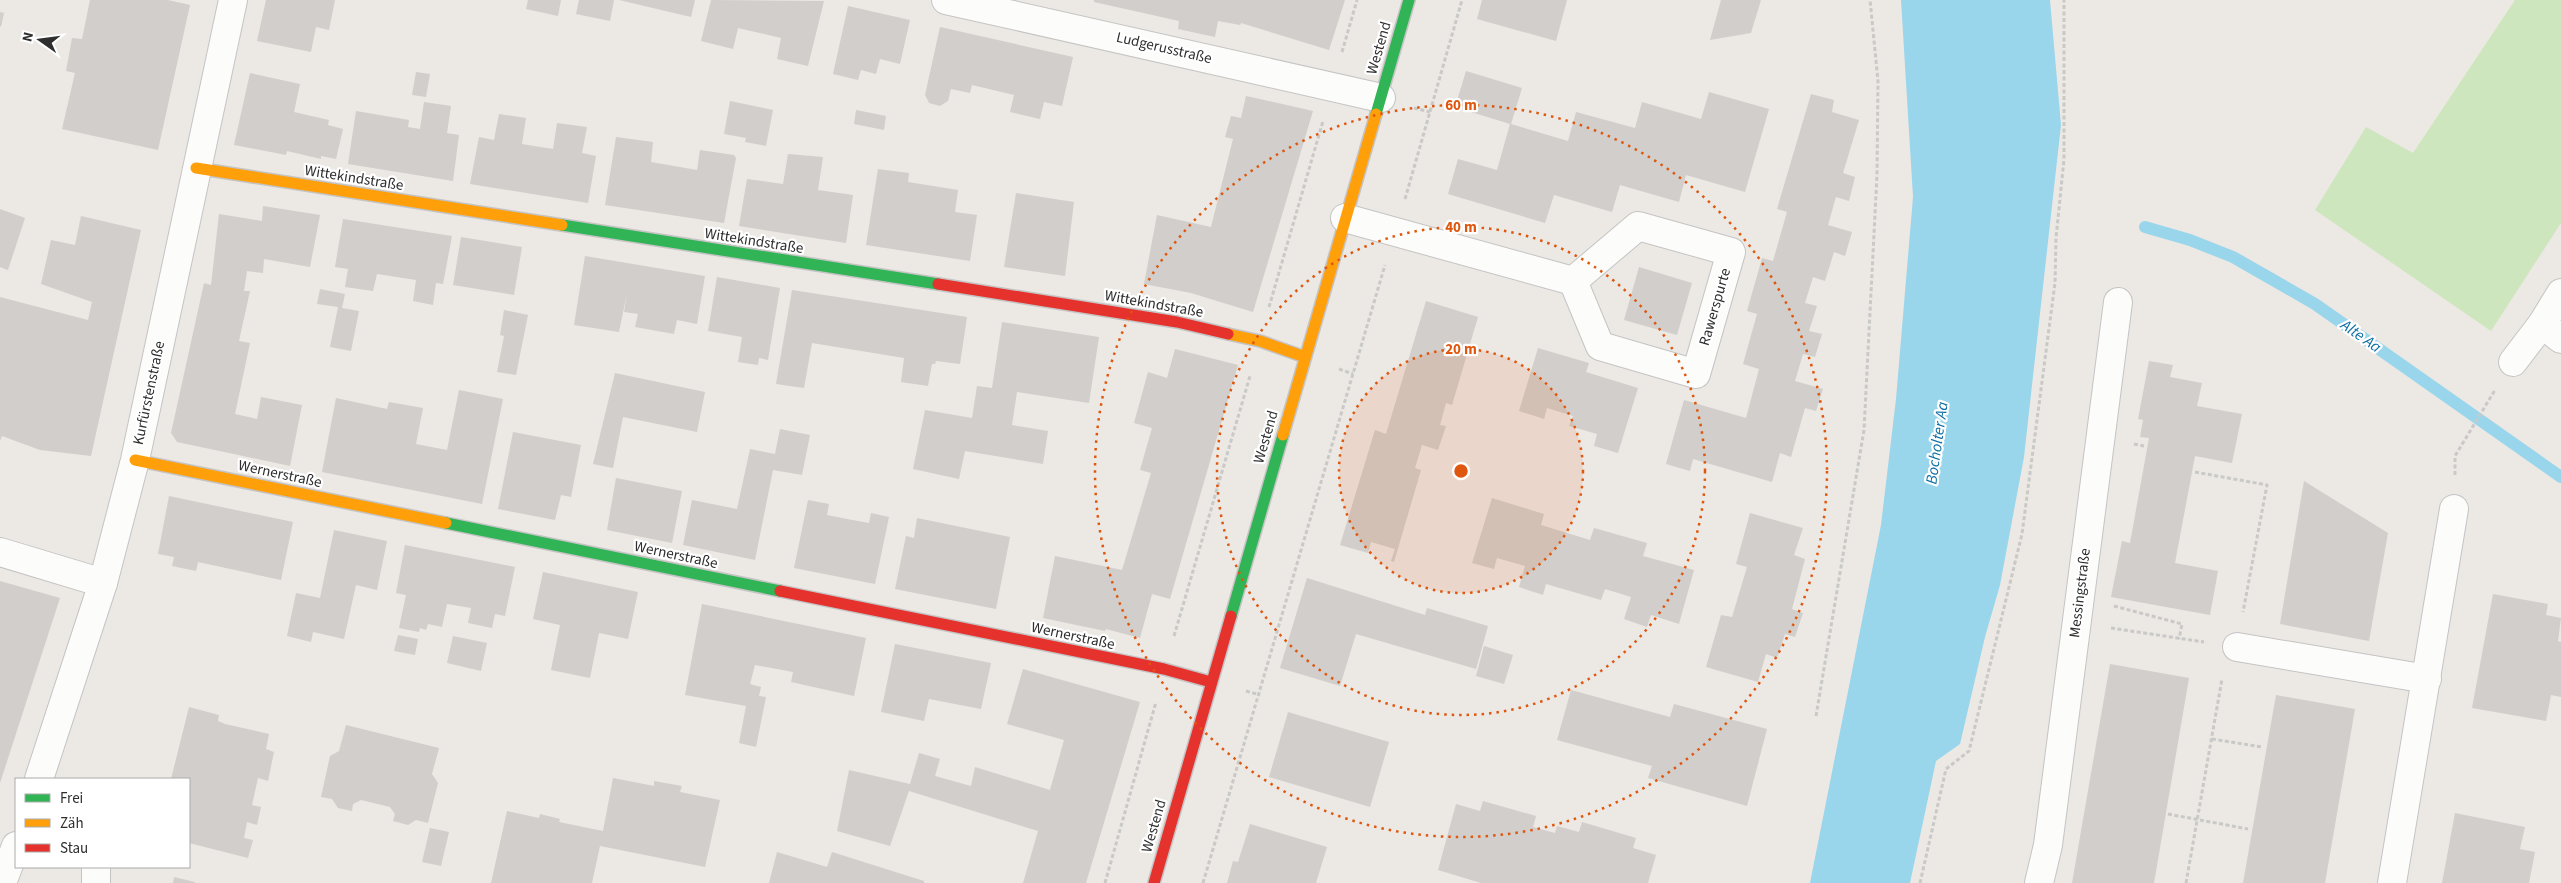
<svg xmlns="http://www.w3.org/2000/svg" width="2561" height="883" font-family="'Source Sans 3',sans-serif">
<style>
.green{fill:#cee6be}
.water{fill:#99d6ec}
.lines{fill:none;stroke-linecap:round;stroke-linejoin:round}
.stream{stroke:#99d6ec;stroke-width:12}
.building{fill:#d1cecb}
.street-casing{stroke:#c5c4c5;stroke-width:30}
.fast-casing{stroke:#c5c4c5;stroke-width:14}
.slow-casing{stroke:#c5c4c5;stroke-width:14}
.jam-casing{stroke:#c5c4c5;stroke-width:14}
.path{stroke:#c9c9c8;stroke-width:3;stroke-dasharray:4 2.5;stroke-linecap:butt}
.street{stroke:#fcfcfb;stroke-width:28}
.fast{stroke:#30b455;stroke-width:11}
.slow{stroke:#ff9f0a;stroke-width:11}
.jam{stroke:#e5322d;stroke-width:11}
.ring{fill:none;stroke:#df570e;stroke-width:2.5;stroke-dasharray:2.5 5}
.labels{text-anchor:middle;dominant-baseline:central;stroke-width:4.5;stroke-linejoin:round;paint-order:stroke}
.street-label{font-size:15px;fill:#2e2e2e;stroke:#fff}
.water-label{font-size:16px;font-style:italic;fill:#0d6fa3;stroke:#fff}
.centre{fill:#df570e;stroke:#fff;stroke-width:2.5}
.ring-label{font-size:15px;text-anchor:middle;font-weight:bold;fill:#df570e;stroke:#fff;stroke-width:4.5;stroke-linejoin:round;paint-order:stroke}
</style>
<rect width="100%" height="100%" fill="#ece8e4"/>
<!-- green -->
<polygon class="green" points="2515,0 2561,0 2561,223 2491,331 2315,210 2366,127 2413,153"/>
<!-- water -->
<polygon class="water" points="1901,0 2050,0 2061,125 2024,457 2000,585 1985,637 1960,744 1936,761 1910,883 1810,883 1881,525 1896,399 1913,197"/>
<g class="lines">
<!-- stream -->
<polyline class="stream" points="2145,227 2190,240 2233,257 2315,304 2561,477"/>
</g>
<!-- building -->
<g class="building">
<polygon points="90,0 168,0 190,5 158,150 62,129 75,73 66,71 72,38 82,39"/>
<polygon points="266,0 335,0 329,30 316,27 311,52 257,41"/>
<polygon points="528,0 561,0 558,16 526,9"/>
<polygon points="579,0 614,0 610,21 576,14"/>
<polygon points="619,0 695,0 691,17"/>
<polygon points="711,0 824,1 808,66 777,59 781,38 738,28 733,49 701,41"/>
<polygon points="1094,0 1345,0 1329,50 1241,23 1240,25 1218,21 1215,37 1178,29 1179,21 1094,2"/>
<polygon points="1482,0 1567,0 1556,41 1477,19"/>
<polygon points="1721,0 1761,0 1751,33 1710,40"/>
<polygon points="848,6 910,20 900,64 880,59 876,74 861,70 858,80 833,74"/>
<polygon points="0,12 4,13 1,27 0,26"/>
<polygon points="940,27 1073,57 1062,106 1044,102 1040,119 1010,112 1014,95 972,85 970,93 951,89 948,101 940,106 929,103 925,95"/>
<polygon points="1466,71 1522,88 1511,124 1568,141 1576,112 1635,128 1642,102 1701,119 1709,92 1769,109 1745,192 1686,175 1679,202 1620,185 1612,212 1554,195 1545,223 1448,194 1458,159 1497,170 1510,124 1455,107"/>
<polygon points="416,72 430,74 426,97 412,95"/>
<polygon points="250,73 300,84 294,112 329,120 328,125 343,129 336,159 321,156 321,159 287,151 286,155 234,145"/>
<polygon points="1811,94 1834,100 1832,112 1859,120 1843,173 1855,177 1849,201 1836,197 1828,225 1852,232 1845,256 1834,252 1825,281 1813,277 1805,303 1817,306 1809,331 1822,334 1815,357 1803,354 1795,381 1823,389 1816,411 1805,408 1791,457 1780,453 1772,482 1693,459 1690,471 1666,464 1684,400 1746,418 1759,369 1743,364 1757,314 1747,311 1762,258 1773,261 1787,212 1777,209"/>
<polygon points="1246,96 1313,111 1253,312 1191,293 1144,284 1157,215 1211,227 1233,139 1225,137 1231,116 1241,118"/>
<polygon points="730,101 773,110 766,146 745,142 746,138 724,134"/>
<polygon points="424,102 451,106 447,133 459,135 453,181 348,164 356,111 409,120 408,127 420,129"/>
<polygon points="856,110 886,116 884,130 854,124"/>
<polygon points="499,114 526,118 522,144 553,149 557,123 587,127 582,153 596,156 588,203 470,184 479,137 494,140"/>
<polygon points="616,137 653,142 651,162 697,170 700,150 734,155 736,158 724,223 605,205"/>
<polygon points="788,154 823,157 818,190 853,195 846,243 739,226 747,179 783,184"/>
<polygon points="878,169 909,173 908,182 958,190 955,212 977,215 970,261 866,245"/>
<polygon points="1016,193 1074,202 1065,276 1004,267"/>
<polygon points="263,206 320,215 310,267 264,259 263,273 247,271 244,291 250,291 239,341 250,343 235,414 257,419 261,397 302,405 290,466 177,442 171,433 204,283 211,285 219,214 262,221"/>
<polygon points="0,209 25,218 8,270 0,267"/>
<polygon points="81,216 141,230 91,456 40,450 2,436 0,441 0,297 88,320 92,302 41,284 51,240 75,245"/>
<polygon points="343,219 452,236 443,284 436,283 433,305 413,301 416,280 377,274 373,291 345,287 348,269 335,267"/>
<polygon points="461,237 522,247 514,295 453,285"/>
<polygon points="585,256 705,276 697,324 677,320 674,334 635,327 638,314 624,312 627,293 619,332 574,325"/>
<polygon points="1639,267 1692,283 1677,335 1624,320"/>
<polygon points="717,277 780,288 768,360 759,358 758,365 738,362 742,337 708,331"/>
<polygon points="320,289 345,294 342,308 359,311 351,351 330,347 338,307 317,304"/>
<polygon points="792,290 967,317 960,364 936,361 935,364 932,364 928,386 901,382 904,358 812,343 804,388 776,384"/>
<polygon points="1426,301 1478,317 1452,405 1446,403 1440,425 1446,426 1438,450 1422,445 1415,468 1421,470 1394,562 1391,561 1395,549 1371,542 1368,553 1340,545 1375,430 1386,434"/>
<polygon points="504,310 528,315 516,375 497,372 504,336 500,335"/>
<polygon points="1002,322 1099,337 1089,403 1017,392 1012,425 1048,431 1043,464 965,451 959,479 913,469 925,410 972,418 977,386 992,388"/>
<polygon points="1538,348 1589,363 1586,372 1638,388 1618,453 1594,446 1597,434 1569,426 1573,416 1547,408 1544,419 1519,411"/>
<polygon points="1175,349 1238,365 1170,599 1152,594 1140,638 1106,629 1105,631 1043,618 1055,556 1122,570 1151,473 1140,470 1152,428 1134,423 1148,372 1167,378"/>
<polygon points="2149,361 2173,365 2170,377 2202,383 2197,406 2242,414 2232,463 2195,456 2175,563 2218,571 2210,615 2111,597 2122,541 2130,543 2149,438 2140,437 2143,420 2138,419"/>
<polygon points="615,373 705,392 697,432 623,417 613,468 593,464"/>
<polygon points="459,390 503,399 482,504 322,472 336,398 387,409 389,402 423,408 416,444 447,450"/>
<polygon points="780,429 810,435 802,475 773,470 755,560 683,545 692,500 737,509 750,449 775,454"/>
<polygon points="513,432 581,445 571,497 561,495 555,520 498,509"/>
<polygon points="616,478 682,491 672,543 607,530"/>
<polygon points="2304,481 2388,533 2369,641 2280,624"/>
<polygon points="169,496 293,522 281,580 198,562 196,571 172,566 174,557 158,554"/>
<polygon points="1492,498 1544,514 1541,525 1590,540 1594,528 1647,543 1643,556 1694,570 1679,624 1651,615 1647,627 1624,619 1631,597 1605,589 1601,600 1546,584 1543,595 1519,587 1525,566 1497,558 1494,569 1472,563"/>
<polygon points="808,500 829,504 827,515 847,519 869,523 871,513 889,517 875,584 794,568"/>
<polygon points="1750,513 1803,528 1794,555 1805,559 1792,609 1803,613 1795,637 1785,634 1777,658 1766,654 1758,682 1706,667 1721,615 1732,617 1747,567 1736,564"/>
<polygon points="917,518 1010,537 996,609 895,589 906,536 914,538"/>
<polygon points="334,530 387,541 377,590 356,585 344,639 313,632 311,642 287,636 296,593 320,598"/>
<polygon points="405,545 515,567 505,616 495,614 492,628 468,623 471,608 447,604 442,627 428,624 426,630 420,628 419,632 399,628 406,595 396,593"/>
<polygon points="543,572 638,592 628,639 599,633 590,678 551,670 560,625 533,619"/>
<polygon points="1307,578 1425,615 1427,608 1488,626 1476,669 1356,634 1340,686 1280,668"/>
<polygon points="0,581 60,598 0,783"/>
<polygon points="2493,594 2548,604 2546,615 2561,618 2558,641 2561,642 2561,697 2551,695 2546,721 2472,708"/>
<polygon points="702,604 866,638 854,696 791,682 793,672 755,665 750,684 761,687 759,696 766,697 756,747 739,743 746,706 685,695"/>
<polygon points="398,635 418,639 415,655 394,651"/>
<polygon points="453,636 487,643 481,671 447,663"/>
<polygon points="895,644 991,663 981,709 929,699 924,721 881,712"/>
<polygon points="1484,646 1513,655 1504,684 1476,676"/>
<polygon points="2110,664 2189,678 2154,883 2072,883"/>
<polygon points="1023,669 1140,702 1086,883 1023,883 1038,831 909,791 890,846 837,831 849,770 910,784 919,753 940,759 935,776 971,786 975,767 1050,790 1064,740 1007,724"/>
<polygon points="1571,690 1670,717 1674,704 1767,729 1747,806 1648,778 1652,766 1557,740"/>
<polygon points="2276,695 2355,709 2325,883 2243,883"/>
<polygon points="189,707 219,715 218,721 225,724 269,734 266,749 274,752 268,781 258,778 252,805 261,807 257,825 247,822 244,838 253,840 248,858 189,843 189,779 171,779"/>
<polygon points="1288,712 1389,742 1370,807 1269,777"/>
<polygon points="346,725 439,748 432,774 438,783 428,823 416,820 408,825 393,821 395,814 390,807 361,800 353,804 352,811 338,808 332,799 321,797 330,756 339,751"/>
<polygon points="613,778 654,786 654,781 682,786 680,792 720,800 705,867 600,846 592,883 491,883 507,811 539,818 540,814 560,819 559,822 603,831"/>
<polygon points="1483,801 1536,816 1533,827 1555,833 1557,826 1579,832 1582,822 1636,838 1633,848 1656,855 1648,883 1481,883 1438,870 1456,804 1480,811"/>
<polygon points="2455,813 2525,827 2520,849 2535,852 2529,883 2442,883"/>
<polygon points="1250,824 1327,847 1316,883 1227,883 1233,861 1238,862"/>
<polygon points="430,828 449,832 441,866 422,862"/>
<polygon points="777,852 827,867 832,852 924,881 924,883 769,883"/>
<polygon points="174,877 195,882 195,883 173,883"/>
</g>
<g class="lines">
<!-- street casing -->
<g class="street-casing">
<g id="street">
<polyline points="946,0 1381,98"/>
<polyline points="1345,218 1573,281 1638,226 1731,252 1696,374 1600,346 1573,281"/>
<polyline points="2542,324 2561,339"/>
<polyline points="2513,362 2542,324 2561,293"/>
<polyline points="0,552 103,583"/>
<polyline points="2237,647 2427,679"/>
<polyline points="39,779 103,583 135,460 233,0"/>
<polyline points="2,883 16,846"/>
<polyline points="96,883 96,867"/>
<polyline points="2039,883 2048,845 2118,302"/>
<polyline points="2392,883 2454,509"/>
</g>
</g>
<!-- fast casing -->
<g class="fast-casing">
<g id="fast">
<polyline points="1376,114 1409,0"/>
<polyline points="562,225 938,284"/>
<polyline points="446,523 780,591"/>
<polyline points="1231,616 1283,435"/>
</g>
</g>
<!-- slow casing -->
<g class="slow-casing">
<g id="slow">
<polyline points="196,168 562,225"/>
<polyline points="1228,334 1260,341 1305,357"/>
<polyline points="1283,435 1376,114"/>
<polyline points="135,460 446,523"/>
</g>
</g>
<!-- jam casing -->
<g class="jam-casing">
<g id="jam">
<polyline points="938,284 1177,322 1228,334"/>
<polyline points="780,591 1164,669 1211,682"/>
<polyline points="1154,883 1231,616"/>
</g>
</g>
<!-- path -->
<g class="path">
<polyline points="1342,52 1357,0"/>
<polyline points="1414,108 1430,112"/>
<polyline points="1405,199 1462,0"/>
<polyline points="1269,307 1323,121"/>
<polyline points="1339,369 1353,374"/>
<polyline points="2134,444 2144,446"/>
<polyline points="2195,472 2267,485 2243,612"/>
<polyline points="2455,475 2455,456 2495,390"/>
<polyline points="2114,606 2182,624 2179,639"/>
<polyline points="2111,628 2204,642"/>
<polyline points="1174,636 1250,376"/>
<polyline points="1246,691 1260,695"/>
<polyline points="1816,716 1864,430 1877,175 1878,81 1870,0"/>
<polyline points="2212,739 2262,747"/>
<polyline points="2168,814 2248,829"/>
<polyline points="1105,883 1156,702"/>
<polyline points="1203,883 1385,265"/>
<polyline points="1920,883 1946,769 1969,751 2022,534 2055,283 2056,238 2064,159 2064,0"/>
<polyline points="2186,883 2222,679"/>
</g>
<!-- street -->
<use href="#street" class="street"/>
<!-- fast -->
<use href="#fast" class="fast"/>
<!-- slow -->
<use href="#slow" class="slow"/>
<!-- jam -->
<use href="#jam" class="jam"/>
</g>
<!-- distance rings -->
<circle cx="1461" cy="471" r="122" fill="#df570e" fill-opacity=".12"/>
<g class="ring">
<circle cx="1461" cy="471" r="122"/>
<circle cx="1461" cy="471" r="244"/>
<circle cx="1461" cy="471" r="366"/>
</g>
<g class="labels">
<!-- street labels -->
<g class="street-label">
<text transform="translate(1164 48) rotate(13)">Ludgerusstraße</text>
<text transform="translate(1379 48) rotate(-74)">Westend</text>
<text transform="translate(354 178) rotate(9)">Wittekindstraße</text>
<text transform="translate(754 241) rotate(9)">Wittekindstraße</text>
<text transform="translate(1154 304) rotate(10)">Wittekindstraße</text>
<text transform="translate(1715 307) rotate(-74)">Rawerspurte</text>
<text transform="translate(149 393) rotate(-78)">Kurfürstenstraße</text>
<text transform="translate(1266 437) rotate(-74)">Westend</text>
<text transform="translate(280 474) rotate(12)">Wernerstraße</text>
<text transform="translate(676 555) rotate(12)">Wernerstraße</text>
<text transform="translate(2080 593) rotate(-83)">Messingstraße</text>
<text transform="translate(1073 636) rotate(12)">Wernerstraße</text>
<text transform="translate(1154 826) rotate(-74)">Westend</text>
</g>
<!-- water labels -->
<g class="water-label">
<text transform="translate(2361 336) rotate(35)">Alte Aa</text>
<text transform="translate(1937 443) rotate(-82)">Bocholter Aa</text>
</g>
</g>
<circle cx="1461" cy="471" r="8" class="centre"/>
<g class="ring-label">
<text x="1461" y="110">60 m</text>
<text x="1461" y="232">40 m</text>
<text x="1461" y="354">20 m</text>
</g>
<!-- legend -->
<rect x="15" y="778" width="175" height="90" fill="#ffffff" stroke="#ababab"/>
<rect x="25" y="794" width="25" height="8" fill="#30b455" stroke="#ababab"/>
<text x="60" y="803" font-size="15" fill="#2e2e2e">Frei</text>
<rect x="25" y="819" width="25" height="8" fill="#ff9f0a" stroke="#ababab"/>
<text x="60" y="828" font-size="15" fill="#2e2e2e">Zäh</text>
<rect x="25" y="844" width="25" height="8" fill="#e5322d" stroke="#ababab"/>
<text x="60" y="853" font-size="15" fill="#2e2e2e">Stau</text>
<!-- north arrow -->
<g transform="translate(40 40) rotate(284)" stroke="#ffffff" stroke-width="4" paint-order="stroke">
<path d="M0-4L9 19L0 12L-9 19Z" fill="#2e2e2e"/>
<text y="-8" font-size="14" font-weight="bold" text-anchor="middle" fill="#2e2e2e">N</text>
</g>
</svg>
